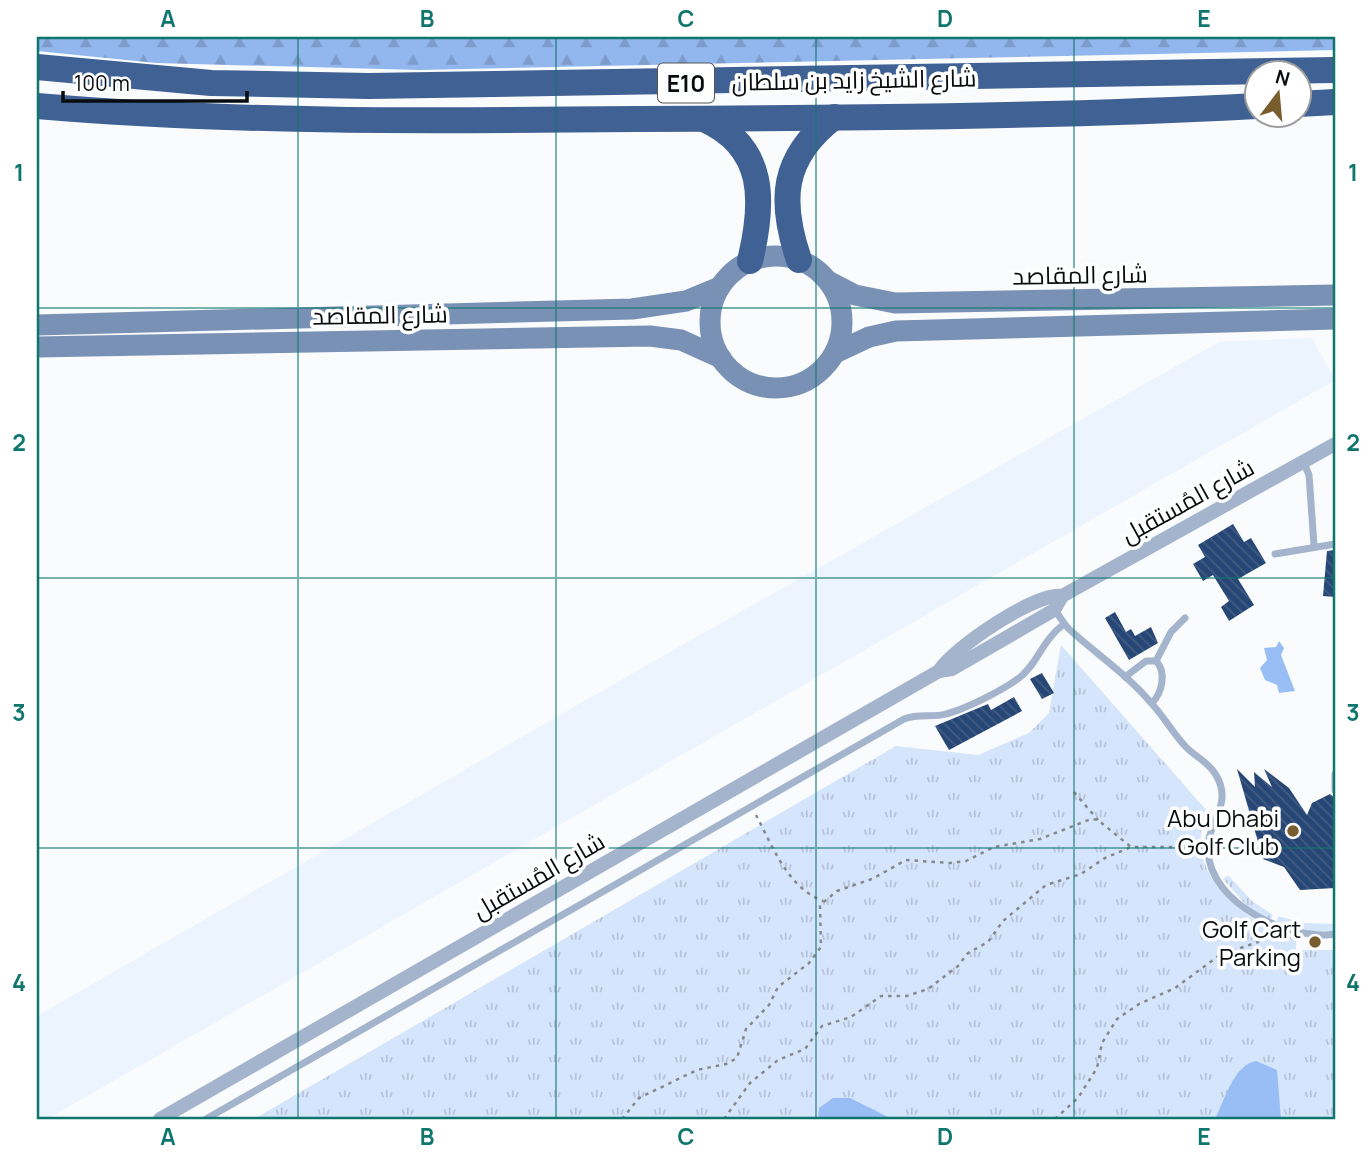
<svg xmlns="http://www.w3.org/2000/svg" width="1372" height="1156" font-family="Manrope,Cairo,sans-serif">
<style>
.built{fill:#ecf4ff}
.grass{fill:url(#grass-tufts)}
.forest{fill:url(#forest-firs)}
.water{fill:#99bef5}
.building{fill:url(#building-back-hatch)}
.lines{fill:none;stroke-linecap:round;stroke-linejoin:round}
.path{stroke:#86898b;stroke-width:2.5;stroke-dasharray:3.5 5;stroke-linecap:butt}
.lane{stroke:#a3b4cc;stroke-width:7}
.street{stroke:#a3b4cc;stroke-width:14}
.secondary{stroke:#7991b4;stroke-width:21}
.highway{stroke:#406193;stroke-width:26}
.grid{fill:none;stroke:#0f766e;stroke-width:2;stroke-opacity:0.55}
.poi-dot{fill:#785d2f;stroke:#fff;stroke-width:2.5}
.labels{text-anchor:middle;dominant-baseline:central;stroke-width:7;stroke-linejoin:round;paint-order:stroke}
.shield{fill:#fff;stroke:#535557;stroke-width:2}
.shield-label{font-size:23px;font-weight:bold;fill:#090c0f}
.street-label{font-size:24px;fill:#090c0f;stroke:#fff}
.poi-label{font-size:24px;fill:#090c0f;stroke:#fff;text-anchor:end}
.neatline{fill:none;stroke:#0f766e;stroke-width:2.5}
.grid-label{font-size:23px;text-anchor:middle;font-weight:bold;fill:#0f766e}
</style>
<defs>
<pattern id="grass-tufts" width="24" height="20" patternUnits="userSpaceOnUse" patternTransform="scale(1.75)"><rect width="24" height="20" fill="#d5e5fc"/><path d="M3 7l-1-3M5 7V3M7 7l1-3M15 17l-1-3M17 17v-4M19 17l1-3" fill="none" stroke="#b6c3d7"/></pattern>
<pattern id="forest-firs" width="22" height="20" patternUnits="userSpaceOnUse" patternTransform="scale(1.75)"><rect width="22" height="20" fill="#92b7ee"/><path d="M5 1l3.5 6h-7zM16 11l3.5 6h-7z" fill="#7d9ccb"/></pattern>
<pattern id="building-back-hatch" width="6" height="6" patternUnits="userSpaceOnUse" patternTransform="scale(1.75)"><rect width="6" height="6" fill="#264675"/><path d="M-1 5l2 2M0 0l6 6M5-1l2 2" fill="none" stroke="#435c82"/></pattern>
</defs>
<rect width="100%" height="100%" fill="#f9fbfd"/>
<!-- built -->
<polygon class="built" points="1312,338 1335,380 47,1119 37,1119 37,1016 675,649 1219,342"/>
<!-- grass -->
<g class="grass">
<path d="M1061,645L1214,819L1201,828C1201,836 1200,847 1202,855C1213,898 1257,926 1296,939V950H1335V1119H254L896,746L978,755L1029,733L1049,713Z"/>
<polygon points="1228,875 1252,901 1273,915 1270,921 1247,906 1223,879"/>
<polygon points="1278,916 1303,923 1335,924 1335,931 1310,931 1276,923"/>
</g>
<!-- forest -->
<polygon class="forest" points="37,37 1335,37 1335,50 419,70 156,63 37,51"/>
<!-- water -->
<g class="water">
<polygon points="1279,641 1284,648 1281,655 1295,691 1279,693 1277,685 1265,680 1260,668 1267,660 1264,648 1276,647"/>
<path d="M1256,1061L1277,1070L1281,1119H1215C1224,1102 1234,1064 1256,1061Z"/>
<polygon points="833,1098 850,1098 892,1119 818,1119 819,1108"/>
</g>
<!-- building -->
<g class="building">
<polygon points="1233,524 1244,542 1251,538 1266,563 1238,579 1254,605 1229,621 1221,607 1229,601 1213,575 1203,581 1193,564 1205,557 1198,545"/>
<polygon points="1335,550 1335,597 1323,596 1327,551"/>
<polygon points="1115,612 1126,632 1131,629 1135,636 1151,627 1158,643 1129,660 1105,618"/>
<polygon points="1042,673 1054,693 1042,699 1030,679"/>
<polygon points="1014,697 1022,711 949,750 935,726 988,704 991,710"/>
<polygon points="1237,769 1255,787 1254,772 1272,787 1264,769 1289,788 1307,815 1312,803 1330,794 1335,798 1335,888 1300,890 1284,867 1263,859"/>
</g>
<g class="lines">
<!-- path -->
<g class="path">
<polyline points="1074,792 1098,820"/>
<path d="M756,815C773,847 787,887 823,901"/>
<polyline points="622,1119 639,1098 697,1070 726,1064 737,1058 746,1029 769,1005 778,987 809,963 821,947 820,905 837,891 872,879 906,860 950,863 966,861 994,847 1040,839 1091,819 1098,820 1131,847"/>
<polyline points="724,1119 750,1083 778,1060 805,1049 822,1026 851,1017 881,996 907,996 928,989 958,966 968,953 988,942 1003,921 1046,885 1081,874 1105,858 1131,847 1200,847"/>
<polyline points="1055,1119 1078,1098 1097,1068 1102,1043 1117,1019 1139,1004 1175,988 1220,955 1258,942 1269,933"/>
</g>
<!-- lane -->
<g class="lane">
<polyline points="1303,461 1309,475 1314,545"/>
<polyline points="1275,554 1335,544"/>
<path d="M1052,608C1059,614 1062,622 1069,629C1096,654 1128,675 1152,704C1164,717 1173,733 1185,746C1195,757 1208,761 1216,775C1234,805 1206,824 1208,851C1210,904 1290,941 1335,934"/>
<polyline points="1156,661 1171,632 1185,618"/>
<path d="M1125,677L1146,661H1156C1167,672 1162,693 1152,703"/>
<polyline points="1335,774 1335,790"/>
<path d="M206,1119L904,719C919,713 932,718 946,714C966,709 1003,690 1019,678C1037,665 1042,640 1064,624"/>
</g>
<!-- street -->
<g class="street">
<polyline points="939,671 952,669 1054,610 1062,596"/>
<path d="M160,1119L939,671C953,648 1036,592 1062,596L1335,444"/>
</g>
<!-- secondary -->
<g class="secondary">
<circle cx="776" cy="322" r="66"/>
<polyline points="830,282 855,295 895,303 1335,295"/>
<polyline points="37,325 632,309 686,301 720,287"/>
<polyline points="37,347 650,336 681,340 721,358"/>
<polyline points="835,353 869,337 896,331 1335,319"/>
</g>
<!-- highway -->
<g class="highway">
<polyline points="37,67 211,83 369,86 1335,70"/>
<polyline points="1298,104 1335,102"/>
<path d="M37,106C237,123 437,121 637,119C843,118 1051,117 1256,106"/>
<path d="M704,119C767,147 764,203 750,261"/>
<path d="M799,260C779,201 781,158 834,117"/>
</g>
</g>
<!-- grid -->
<path class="grid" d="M298,37V1119M556,37V1119M816,37V1119M1074,37V1119M37,308H1335M37,578H1335M37,848H1335"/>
<!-- markers -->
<g class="poi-dot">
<circle cx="1293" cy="831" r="7"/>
<circle cx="1315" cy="942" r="7"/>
</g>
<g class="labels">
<!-- shield labels -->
<rect class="shield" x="658" y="63.5" width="56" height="39" rx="5"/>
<g class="shield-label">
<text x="686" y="83">E10</text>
</g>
<!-- street labels -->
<g class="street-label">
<text transform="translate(854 79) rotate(-1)">شارع الشيخ زايد بن سلطان</text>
<text transform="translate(1080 274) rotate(-1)">شارع المقاصد</text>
<text transform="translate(380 314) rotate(-1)">شارع المقاصد</text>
<text transform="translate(1187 500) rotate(-29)">شارع المُستقبل</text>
<text transform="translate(538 875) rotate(-30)">شارع المُستقبل</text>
</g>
<!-- poi labels -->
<g class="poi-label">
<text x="1279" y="817">Abu Dhabi<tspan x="1279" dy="28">Golf Club</tspan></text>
<text x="1301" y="928">Golf Cart<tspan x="1301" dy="28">Parking</tspan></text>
</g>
</g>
<!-- border -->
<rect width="1372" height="1156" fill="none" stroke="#ffffff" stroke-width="77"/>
<!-- north arrow -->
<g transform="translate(1278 94) rotate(16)"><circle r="33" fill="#ffffff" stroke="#9d9e9f" stroke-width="2"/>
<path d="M0-5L12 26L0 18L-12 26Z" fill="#785d2f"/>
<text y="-10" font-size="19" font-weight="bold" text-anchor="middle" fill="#090c0f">N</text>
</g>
<!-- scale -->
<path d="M63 91v10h184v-10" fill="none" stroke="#090c0f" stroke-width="3.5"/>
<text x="74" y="91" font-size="21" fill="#090c0f" stroke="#ffffff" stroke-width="5" paint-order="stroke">100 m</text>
<rect x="38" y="38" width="1296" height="1080" class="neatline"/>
<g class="grid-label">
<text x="168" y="27">A</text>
<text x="427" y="27">B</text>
<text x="686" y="27">C</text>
<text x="945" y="27">D</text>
<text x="1204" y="27">E</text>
<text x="19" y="181">1</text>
<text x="1353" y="181">1</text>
<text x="19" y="451">2</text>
<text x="1353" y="451">2</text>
<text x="19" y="721">3</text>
<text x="1353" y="721">3</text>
<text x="19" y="991">4</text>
<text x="1353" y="991">4</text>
<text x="168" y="1145">A</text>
<text x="427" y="1145">B</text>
<text x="686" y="1145">C</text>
<text x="945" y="1145">D</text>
<text x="1204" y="1145">E</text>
</g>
</svg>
